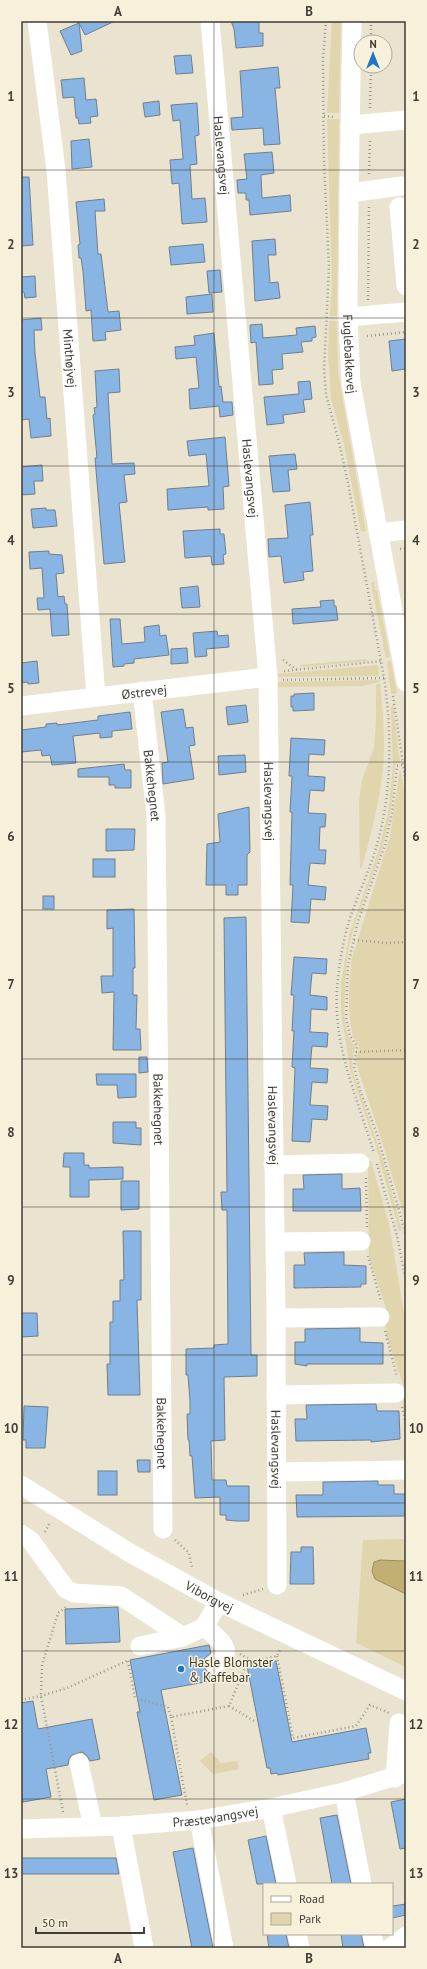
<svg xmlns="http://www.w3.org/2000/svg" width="427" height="1969" font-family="'PT Sans',sans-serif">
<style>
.green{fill:#e1d5ae}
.water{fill:#c2b073;stroke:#9b8e60}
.building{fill:#88b5e3;stroke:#717f8d}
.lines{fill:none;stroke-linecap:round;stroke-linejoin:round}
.path{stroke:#9c9889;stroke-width:2.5;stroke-dasharray:1 3;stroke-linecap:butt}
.minor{stroke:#fff;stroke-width:19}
.grid{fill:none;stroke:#3f3d35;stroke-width:1;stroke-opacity:0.55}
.poi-dot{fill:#1e78c5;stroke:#f7f1dc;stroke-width:1.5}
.labels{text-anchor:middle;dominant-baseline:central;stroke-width:3;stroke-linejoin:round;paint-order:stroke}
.street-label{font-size:13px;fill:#3f3d35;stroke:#f7f1dc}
.poi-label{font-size:13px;fill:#3f3d35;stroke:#f7f1dc;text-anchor:start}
.neatline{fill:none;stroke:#3f3d35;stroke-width:1.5}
.grid-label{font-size:13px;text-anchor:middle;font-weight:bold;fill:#3f3d35}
</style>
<rect width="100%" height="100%" fill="#e9e3cf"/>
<!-- green -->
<g class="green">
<polygon points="332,21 341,21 339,113 327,113"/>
<polygon points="327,119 339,119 337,316 330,316 332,281"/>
<polygon points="329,321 337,321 338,372 366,531 361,532 344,444 331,399 328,354"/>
<polygon points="374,582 375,590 377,590 390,657 386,658 371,583"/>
<polygon points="367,659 367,661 301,667 300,665"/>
<polygon points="391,661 397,693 391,694 387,662"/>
<polygon points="378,665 379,676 278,677 278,674"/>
<polygon points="380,680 380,682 362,686 278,687 278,682"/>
<path d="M380,683C382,703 384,724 384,744C384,786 373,827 362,867L360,868L359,802L362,780L374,748L376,722V685Z"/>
<path d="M393,704L400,763L395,764C393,788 392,811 386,834C376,872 358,907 349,946C346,963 346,980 345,998C344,1015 343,1032 355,1047L352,1061L353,1073L383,1160L402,1231H399L375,1143L351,1074L341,1013V983L349,936L378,852L388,813L393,766L391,707Z"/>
<path d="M400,768L406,800V1223L381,1138L356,1063L359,1047C357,1043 353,1038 352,1033C347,1009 349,982 352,958L390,836Z"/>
<polygon points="368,1161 371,1161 389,1224 406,1325 406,1419 403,1410 403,1384 386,1335 386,1308 369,1257"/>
<polygon points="406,1539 406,1667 356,1643 363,1540"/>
<polygon points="211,1752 221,1763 237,1761 239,1769 213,1774 200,1761"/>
</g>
<!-- water -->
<polygon class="water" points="380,1560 406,1561 406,1594 375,1579 372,1571 374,1562"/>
<!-- building -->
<g class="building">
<polygon points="78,21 115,21 85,35"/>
<polygon points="231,21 259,21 259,33 263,33 263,46 236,48 234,29"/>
<polygon points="79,23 82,51 71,55 60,31"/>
<polygon points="191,55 193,73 176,74 174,56"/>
<polygon points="278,67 280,88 275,88 280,144 264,145 263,128 232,130 231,118 243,117 240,71"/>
<polygon points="84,78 86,100 96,99 98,116 90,117 91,123 79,124 78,118 76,118 74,97 63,98 61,80"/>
<polygon points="159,101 160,115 145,117 143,103"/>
<polygon points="197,103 199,135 195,136 197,164 190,165 192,199 205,198 207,222 182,224 179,183 172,184 170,160 183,159 180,120 173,121 171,105"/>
<polygon points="89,139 92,167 72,169 71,141"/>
<polygon points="272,152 274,173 261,175 262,198 290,195 291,211 250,215 249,200 246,200 246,193 238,193 237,180 247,179 244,154"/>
<polygon points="21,177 29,177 33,245 21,246"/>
<polygon points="104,199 105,211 95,211 98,254 101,254 108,312 119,311 121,330 105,332 106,340 93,341 91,310 86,311 83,271 81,258 79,258 78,245 80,244 76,202"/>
<polygon points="275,239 276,255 268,255 270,283 278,282 280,298 255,301 252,241"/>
<polygon points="203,244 205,262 171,265 169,247"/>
<polygon points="220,270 222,292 209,293 207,271"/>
<polygon points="35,276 36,297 25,298 24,292 21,292 21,277"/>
<polygon points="212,294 213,312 187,314 186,297"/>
<polygon points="41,318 42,330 34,330 35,353 40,397 45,397 47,419 50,418 51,436 31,438 29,419 21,420 21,320"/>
<polygon points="262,324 263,338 297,335 296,328 315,326 316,337 312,338 312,341 301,342 303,352 282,354 283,369 272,370 273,384 259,385 256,342 251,343 250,325"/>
<polygon points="214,333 219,387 221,386 223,402 232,402 233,415 220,417 219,406 190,409 189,389 199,388 196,357 176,359 175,347 195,345 194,336"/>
<polygon points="406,339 406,369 392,371 389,341"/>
<polygon points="119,369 120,392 108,393 112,464 134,463 135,474 124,475 127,502 119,503 125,562 104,564 95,458 97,458 93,415 95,414 94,408 97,407 95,371"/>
<polygon points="310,381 312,399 303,400 305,412 283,415 284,423 267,425 264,397 299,394 298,382"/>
<polygon points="225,437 229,486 223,487 224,509 208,510 208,507 168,510 167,489 209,486 206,454 189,456 187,441"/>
<polygon points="295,454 297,469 288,470 290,491 273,492 269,456"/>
<polygon points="42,465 43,481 34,481 35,494 21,495 21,467"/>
<polygon points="310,502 313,535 310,535 313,571 303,572 304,580 284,583 281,556 269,557 268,539 288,538 285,505"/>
<polygon points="46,508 46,510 55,510 57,526 33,528 31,509"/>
<polygon points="220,529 220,534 224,534 226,554 223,555 224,564 212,565 211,556 185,558 183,531"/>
<polygon points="49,551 49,554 62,555 64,573 56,574 58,597 64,596 65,604 67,604 69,635 52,636 50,609 38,610 37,598 44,598 42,568 30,569 29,552"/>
<polygon points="198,586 200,607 182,608 180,588"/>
<polygon points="334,600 334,606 336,606 338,620 293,624 292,609 321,607 320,601"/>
<polygon points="110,619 120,619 122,644 145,642 144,627 159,625 160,636 166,635 169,655 134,659 134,663 124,664 124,666 113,667"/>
<polygon points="217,631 218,636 228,635 229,647 206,649 207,656 195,657 193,633"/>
<polygon points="187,648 188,663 171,664 171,649"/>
<polygon points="37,661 39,683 28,684 28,682 21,683 21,663"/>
<polygon points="314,693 314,710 293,711 293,707 291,707 291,696 294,696 294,694"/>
<polygon points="246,705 248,722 228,725 226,707"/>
<polygon points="183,709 186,728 193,727 195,745 189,746 194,779 163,784 162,763 168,762 161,712"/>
<polygon points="130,712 132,729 112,731 112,737 100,738 100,733 73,736 76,763 52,765 50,755 42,756 41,750 21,752 21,730 46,727 46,724 57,723 57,725 98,720 98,716"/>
<polygon points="291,738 325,740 324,755 309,754 308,776 325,777 324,791 310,790 308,813 326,814 325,827 320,827 319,850 326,850 325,864 310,863 308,885 326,887 325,900 311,899 309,923 291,922 293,885 290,885 292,812 290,812 292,776 289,776"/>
<polygon points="245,755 246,772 219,775 218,756"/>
<polygon points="124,764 125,770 131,770 131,788 115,788 115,785 109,785 109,777 78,777 78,769"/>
<polygon points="249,807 250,852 247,855 247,885 238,885 238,895 226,895 226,885 206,885 207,844 220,842 218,814"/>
<polygon points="106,829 135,829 134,850 106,851"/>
<rect x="93" y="859" width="22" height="18"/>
<rect x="43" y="896" width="11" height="13"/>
<polygon points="134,909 135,968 133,968 133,995 137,995 136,1029 140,1029 141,1050 113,1050 114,992 102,993 101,976 113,976 113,928 107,929 107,910"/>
<polygon points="246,917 251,1355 257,1355 257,1376 224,1377 225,1440 211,1441 212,1480 226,1480 227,1486 249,1486 249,1521 236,1521 226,1520 226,1515 220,1515 220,1497 195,1498 192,1456 190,1456 189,1440 188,1440 187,1414 190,1414 190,1401 188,1375 186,1375 186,1349 214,1348 214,1345 228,1344 227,1210 222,1210 221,1192 227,1192 224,918"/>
<polygon points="294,957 327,959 326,974 312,973 310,995 327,997 327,1010 311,1009 310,1032 328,1033 327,1047 312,1046 310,1068 328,1069 327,1083 312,1082 310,1105 328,1106 327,1120 312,1119 310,1142 292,1141 295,1068 292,1067 294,1031 292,1031 294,995 291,995"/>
<polygon points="139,1057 147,1057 148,1072 139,1073"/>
<polygon points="96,1074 136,1074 136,1097 118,1098 117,1085 97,1085"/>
<polygon points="113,1122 136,1122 136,1128 141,1128 141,1145 113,1143"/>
<polygon points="64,1153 84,1153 84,1165 89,1165 89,1168 123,1167 123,1179 89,1180 89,1197 70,1197 70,1167 63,1167"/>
<polygon points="342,1174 342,1189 360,1188 361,1211 293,1211 293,1189 304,1189 303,1175"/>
<polygon points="121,1181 139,1181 139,1209 121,1210"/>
<polygon points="123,1231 141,1231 141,1300 137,1300 140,1395 108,1395 107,1364 110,1364 110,1322 113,1322 113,1301 120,1301 120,1280 124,1280"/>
<polygon points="344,1252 344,1265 366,1266 366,1284 361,1284 361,1287 294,1288 294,1265 305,1265 304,1253"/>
<polygon points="21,1313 37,1313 38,1336 21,1337"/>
<polygon points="360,1328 360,1342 383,1343 383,1364 307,1364 307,1366 295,1364 295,1342 305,1342 305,1329"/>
<polygon points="376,1404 377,1411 399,1411 400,1439 371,1442 371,1440 296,1441 295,1419 307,1419 306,1405"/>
<polygon points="24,1406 48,1407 45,1448 26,1448 26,1440 23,1440"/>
<polygon points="137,1460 150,1460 150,1472 138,1472"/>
<rect x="98" y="1471" width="19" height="24"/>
<polygon points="378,1481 378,1485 394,1485 394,1494 406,1494 406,1516 297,1517 296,1495 323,1495 323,1482"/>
<polygon points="301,1547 313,1547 314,1584 290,1584 291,1552 301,1552"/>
<polygon points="118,1607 120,1642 66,1644 65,1609"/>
<polygon points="209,1645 211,1653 204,1659 203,1665 209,1674 215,1675 216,1680 161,1690 182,1795 154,1800 137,1712 140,1712 130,1660"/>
<polygon points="276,1661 292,1742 366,1728 371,1753 368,1753 369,1759 278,1775 277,1773 271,1774 270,1768 267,1768 247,1666"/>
<polygon points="33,1701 38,1729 92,1719 100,1759 90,1761 87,1756 82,1752 72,1755 69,1759 68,1765 46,1769 51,1797 23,1802 21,1791 21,1703"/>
<polygon points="406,1799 406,1848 400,1849 391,1802"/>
<polygon points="337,1815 351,1884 332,1884 320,1818"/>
<polygon points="266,1836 276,1884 257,1884 248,1840"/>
<polygon points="193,1848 213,1948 192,1948 173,1852"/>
<polygon points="21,1858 116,1858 119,1874 21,1874"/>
<polygon points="406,1904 406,1915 392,1918 392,1906"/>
<polygon points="267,1934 286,1934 289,1948 269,1948"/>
<polygon points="341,1934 361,1934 364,1948 343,1948"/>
</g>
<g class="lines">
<!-- path -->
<g class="path">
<path d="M326,21L323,59L324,162L329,267L324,370L326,395L339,442L348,483L384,678C392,732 392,789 378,841C371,867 359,892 350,918C343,940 339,965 337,989C333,1046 358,1100 374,1153"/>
<polyline points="371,42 371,21"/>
<polyline points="370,108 371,66"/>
<polyline points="324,116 335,117"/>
<polyline points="369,174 370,139"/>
<polyline points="368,300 369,207"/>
<polyline points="367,336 406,332"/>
<polyline points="400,549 406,548"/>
<polyline points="283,660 297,670"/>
<polyline points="284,671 382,661"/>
<polyline points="283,680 384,678"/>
<polyline points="393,696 406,784"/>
<polyline points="402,765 397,766 392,813 385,845 358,921 348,965 346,1018 350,1036 357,1046 354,1067 360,1090 377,1134 406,1235"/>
<polyline points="354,940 386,943 406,942"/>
<polyline points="356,1052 406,1050"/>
<polyline points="377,1164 397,1236 406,1281"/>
<polyline points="366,1178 367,1227"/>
<polyline points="368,1256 381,1301"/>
<polyline points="385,1331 397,1377"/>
<polyline points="402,1407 406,1424"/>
<polyline points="45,1532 50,1522"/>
<polyline points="175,1540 189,1553 192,1568"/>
<polyline points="243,1595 263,1589"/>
<polyline points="240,1654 253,1661"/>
<polyline points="277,1656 293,1738 356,1726 370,1705 389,1713"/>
<polyline points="128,1661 135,1698 168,1707 171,1717 229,1706 247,1663 277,1656 281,1648"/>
<polyline points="21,1700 41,1696 67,1688 129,1660"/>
<polyline points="229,1706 254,1721"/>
<polyline points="171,1717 187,1805"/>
<polyline points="63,1812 41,1696 42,1665 58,1613 66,1607"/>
</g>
<!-- minor -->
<g class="minor">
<path id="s1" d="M37,21L56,170L96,697"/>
<path id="s2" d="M210,21L268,677L276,1318L277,1585"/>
<path id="s3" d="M352,21L349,193L348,317L351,383L406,682"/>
<polyline points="350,125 406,120"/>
<polyline points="349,193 401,186"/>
<polyline points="399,207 406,286"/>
<polyline points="348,317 406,312"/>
<polyline points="378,533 406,530"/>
<path id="s4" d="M142,691L156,816L163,1529"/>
<path id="s5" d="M21,706L268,677"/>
<polyline points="273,1165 360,1163"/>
<polyline points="275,1242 361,1241"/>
<polyline points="276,1318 380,1317"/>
<polyline points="276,1395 396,1393"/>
<polyline points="277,1472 406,1470"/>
<path id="s6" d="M21,1485L130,1553L219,1602L406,1691"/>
<polyline points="21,1534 31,1541 66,1589 74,1593 121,1596 183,1637"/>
<path d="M204,1627C217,1637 239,1652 214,1664"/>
<polyline points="140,1646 183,1637 204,1627 219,1602"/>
<polyline points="79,1763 93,1827"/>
<polyline points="395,1778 399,1723"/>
<polyline points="344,1792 362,1884"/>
<polyline points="271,1808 287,1884"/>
<polyline points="199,1820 224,1948"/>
<polyline points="121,1826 144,1948"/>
<path id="s7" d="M21,1829L121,1826L199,1820L271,1808L344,1792L406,1773"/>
<polyline points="297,1934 300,1948"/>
<polyline points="372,1934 375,1948"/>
<polyline points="390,1948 406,1936"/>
</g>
</g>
<!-- grid -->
<path class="grid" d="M214,21V1948M21,170H406M21,318H406M21,466H406M21,614H406M21,762H406M21,910H406M21,1059H406M21,1207H406M21,1355H406M21,1503H406M21,1651H406M21,1799H406"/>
<!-- markers -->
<circle class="poi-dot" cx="181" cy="1669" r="4"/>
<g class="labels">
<!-- street labels -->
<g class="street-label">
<text stroke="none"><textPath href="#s2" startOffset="135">Haslevangsvej</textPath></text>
<text stroke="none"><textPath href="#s3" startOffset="333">Fuglebakkevej</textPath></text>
<text stroke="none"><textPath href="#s1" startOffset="339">Minthøjvej</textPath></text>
<text stroke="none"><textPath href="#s2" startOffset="459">Haslevangsvej</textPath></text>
<text stroke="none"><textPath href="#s5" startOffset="124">Østrevej</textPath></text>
<text stroke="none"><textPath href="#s4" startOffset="95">Bakkehegnet</textPath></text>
<text stroke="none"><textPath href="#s2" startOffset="783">Haslevangsvej</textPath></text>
<text stroke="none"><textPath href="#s4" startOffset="419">Bakkehegnet</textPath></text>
<text stroke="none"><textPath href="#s2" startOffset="1107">Haslevangsvej</textPath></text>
<text stroke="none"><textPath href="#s4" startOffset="743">Bakkehegnet</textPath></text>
<text stroke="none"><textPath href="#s2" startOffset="1431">Haslevangsvej</textPath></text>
<text stroke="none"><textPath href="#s6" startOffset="219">Viborgvej</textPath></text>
<text stroke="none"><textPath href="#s7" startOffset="195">Præstevangsvej</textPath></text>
</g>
<!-- poi labels -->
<g class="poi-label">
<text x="189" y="1662">Hasle Blomster<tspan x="189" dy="15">&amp; Kaffebar</tspan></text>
</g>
</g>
<!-- border -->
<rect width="427" height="1969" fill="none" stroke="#f7f1dc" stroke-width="44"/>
<!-- legend -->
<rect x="263" y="1883" width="130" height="52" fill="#f7f1dc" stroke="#ada999"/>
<rect x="271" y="1896" width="20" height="6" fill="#ffffff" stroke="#ada999"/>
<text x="299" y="1903" font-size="12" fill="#3f3d35">Road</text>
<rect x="271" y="1913" width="20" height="12" fill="#e1d5ae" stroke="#ada999"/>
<text x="299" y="1923" font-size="12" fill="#3f3d35">Park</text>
<!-- north arrow -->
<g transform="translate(373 54)"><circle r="19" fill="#f7f1dc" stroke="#ada999"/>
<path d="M0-3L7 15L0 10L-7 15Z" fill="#1e78c5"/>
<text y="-6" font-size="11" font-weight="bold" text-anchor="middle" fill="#3f3d35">N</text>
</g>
<!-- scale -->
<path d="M36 1927v6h108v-6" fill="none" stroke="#3f3d35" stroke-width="2"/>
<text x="42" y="1927" font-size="12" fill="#3f3d35" stroke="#f7f1dc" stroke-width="3" paint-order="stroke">50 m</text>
<rect x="22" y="22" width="383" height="1925" class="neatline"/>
<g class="grid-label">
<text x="118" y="16">A</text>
<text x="309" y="16">B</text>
<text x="11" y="101">1</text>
<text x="416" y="101">1</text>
<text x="11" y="249">2</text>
<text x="416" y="249">2</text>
<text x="11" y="397">3</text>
<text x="416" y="397">3</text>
<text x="11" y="545">4</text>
<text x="416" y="545">4</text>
<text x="11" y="693">5</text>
<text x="416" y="693">5</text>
<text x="11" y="841">6</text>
<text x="416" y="841">6</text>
<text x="11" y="989">7</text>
<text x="416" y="989">7</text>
<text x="11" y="1137">8</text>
<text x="416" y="1137">8</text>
<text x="11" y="1285">9</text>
<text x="416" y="1285">9</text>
<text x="11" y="1433">10</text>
<text x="416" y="1433">10</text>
<text x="11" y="1581">11</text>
<text x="416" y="1581">11</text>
<text x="11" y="1729">12</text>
<text x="416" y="1729">12</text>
<text x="11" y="1878">13</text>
<text x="416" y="1878">13</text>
<text x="118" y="1963">A</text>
<text x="309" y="1963">B</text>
</g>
</svg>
